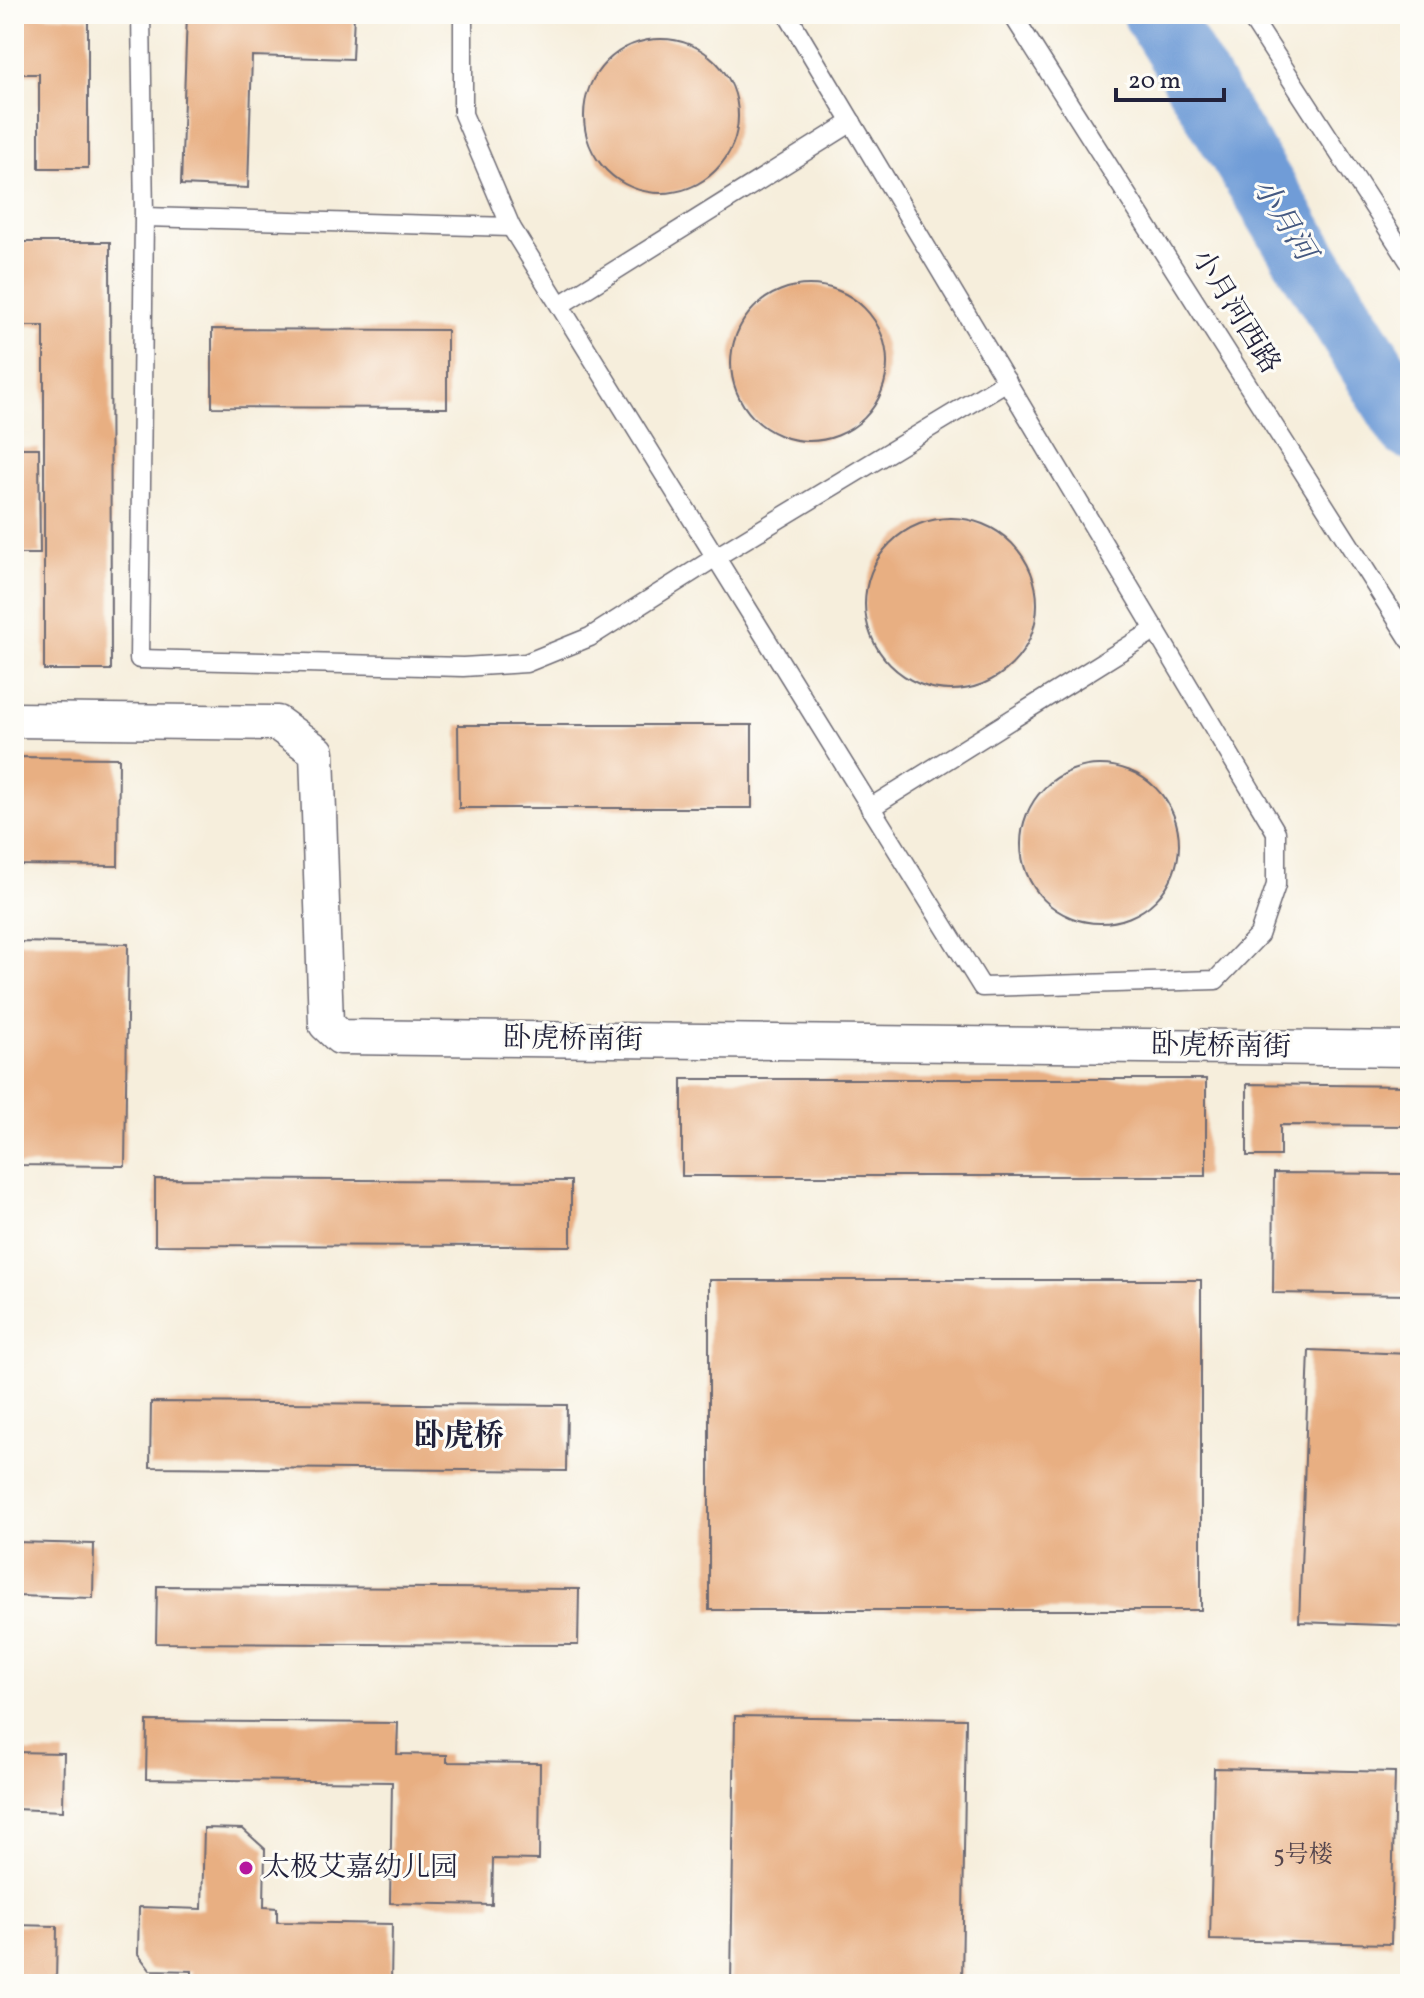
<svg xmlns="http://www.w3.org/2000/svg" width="1424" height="1998" font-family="Vollkorn,'Noto Serif SC',serif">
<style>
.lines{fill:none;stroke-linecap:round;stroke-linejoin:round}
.river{stroke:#6f9cd7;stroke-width:66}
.building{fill:#e8af82}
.lane-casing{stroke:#6c6973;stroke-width:21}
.street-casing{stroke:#6c6973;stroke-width:37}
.lane{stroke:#fff;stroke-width:18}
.street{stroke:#fff;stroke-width:34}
.poi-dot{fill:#b5179e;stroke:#fdfcf7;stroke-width:3}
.labels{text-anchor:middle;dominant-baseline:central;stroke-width:6;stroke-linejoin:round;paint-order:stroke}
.number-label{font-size:24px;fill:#54454d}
.street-label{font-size:28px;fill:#22223b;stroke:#fdfcf7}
.poi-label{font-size:28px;fill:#22223b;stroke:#fdfcf7;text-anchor:start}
.water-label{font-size:30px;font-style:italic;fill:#455981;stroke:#fdfcf7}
.neighbourhood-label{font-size:30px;font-weight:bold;fill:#22223b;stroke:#fdfcf7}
</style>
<rect width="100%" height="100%" fill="#fdfcf7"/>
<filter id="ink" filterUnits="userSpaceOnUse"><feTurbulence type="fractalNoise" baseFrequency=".0125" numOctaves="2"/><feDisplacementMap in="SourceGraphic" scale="16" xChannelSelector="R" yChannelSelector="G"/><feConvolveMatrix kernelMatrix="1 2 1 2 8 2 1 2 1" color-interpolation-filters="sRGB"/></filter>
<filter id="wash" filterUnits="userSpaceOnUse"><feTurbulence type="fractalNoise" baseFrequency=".006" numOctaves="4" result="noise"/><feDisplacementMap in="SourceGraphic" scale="32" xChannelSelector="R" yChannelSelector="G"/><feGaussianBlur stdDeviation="1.8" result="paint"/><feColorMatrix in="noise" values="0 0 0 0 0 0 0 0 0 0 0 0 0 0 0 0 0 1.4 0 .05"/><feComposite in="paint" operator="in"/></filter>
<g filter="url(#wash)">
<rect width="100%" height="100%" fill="#f6eedc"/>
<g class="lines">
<!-- river -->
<polyline class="river" points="1156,14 1410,427"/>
</g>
<g id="blocks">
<!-- building -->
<g class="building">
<polygon points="14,14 88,18 88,168 39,168 39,74 14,74"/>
<polygon points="187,14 354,14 352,59 252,56 248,188 181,185"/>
<circle cx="661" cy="116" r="77"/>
<polygon points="14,242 110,242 111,670 44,670 44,326 14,326"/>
<circle cx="809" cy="363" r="78"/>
<polygon points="212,329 447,330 447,408 212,407"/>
<polygon points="14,448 39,448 40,554 14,554"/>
<circle cx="951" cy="604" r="86"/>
<polygon points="458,725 752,725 752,808 459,808"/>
<polygon points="14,757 119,758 118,866 14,865"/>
<circle cx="1100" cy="844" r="79"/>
<polygon points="14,942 128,944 125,1166 14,1165"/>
<rect x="682" y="1079" width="524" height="97"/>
<polygon points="1247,1084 1410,1086 1410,1126 1280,1125 1280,1156 1247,1156"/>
<polygon points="1274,1173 1410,1174 1410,1295 1273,1293"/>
<polygon points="155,1179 571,1181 571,1246 155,1245"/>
<rect x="709" y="1280" width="492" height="330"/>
<polygon points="1309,1350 1410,1354 1410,1626 1299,1622"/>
<polygon points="151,1402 567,1405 566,1471 150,1467"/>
<polygon points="14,1542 94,1544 93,1598 14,1596"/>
<polygon points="157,1586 579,1589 578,1645 156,1643"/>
<polygon points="735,1716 966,1719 962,1984 731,1984"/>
<polygon points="147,1721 398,1723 397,1754 447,1755 447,1762 540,1763 539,1860 493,1859 492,1905 390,1903 392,1782 146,1779"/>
<polygon points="14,1752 64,1753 63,1811 14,1809"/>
<polygon points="1214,1768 1395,1772 1391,1944 1210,1940"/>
<polygon points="204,1828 243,1829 265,1849 264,1907 277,1908 277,1922 392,1924 391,1984 192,1984 192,1971 150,1970 138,1954 139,1907 202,1909"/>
<polygon points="14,1925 57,1926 56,1984 14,1984"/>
</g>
</g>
</g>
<g filter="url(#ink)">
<use href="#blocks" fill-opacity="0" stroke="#6c6973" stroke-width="2"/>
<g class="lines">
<!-- lane casing -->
<g class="lane-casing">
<g id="lane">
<polyline points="141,14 144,217 139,659 463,667 526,663 590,637 716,557 1007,381"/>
<polyline points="463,14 463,114 511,227 982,987 1216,980 1259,935 1276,885 1276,832 787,14"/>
<polyline points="1012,14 1410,640"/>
<polyline points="1249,14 1410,263"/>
<polyline points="144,217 511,227"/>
<polyline points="560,305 852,122"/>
<polyline points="870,808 1156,629"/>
</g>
</g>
<!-- street casing -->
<g class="street-casing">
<polyline id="street" points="14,720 277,723 317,752 326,1024 340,1037 1410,1049"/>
</g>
<!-- lane -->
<use href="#lane" class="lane"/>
<!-- street -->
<use href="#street" class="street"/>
</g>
</g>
<!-- markers -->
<circle class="poi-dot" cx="246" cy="1868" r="8"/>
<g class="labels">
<!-- number labels -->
<g class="number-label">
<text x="1303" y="1856">5号楼</text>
</g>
<!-- street labels -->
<g class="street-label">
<text transform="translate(1235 312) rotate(58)">小月河西路</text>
<text transform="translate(573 1040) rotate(1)">卧虎桥南街</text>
<text transform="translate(1221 1047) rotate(1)">卧虎桥南街</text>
</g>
<!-- poi labels -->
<g class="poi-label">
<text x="262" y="1868">太极艾嘉幼儿园</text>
</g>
<!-- water labels -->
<g class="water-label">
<text transform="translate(1283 220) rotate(58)">小月河</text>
</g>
<!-- neighbourhood labels -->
<g class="neighbourhood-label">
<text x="459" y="1437">卧虎桥</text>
</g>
</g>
<!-- margin -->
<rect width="1424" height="1998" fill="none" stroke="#fdfcf7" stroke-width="48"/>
<!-- scale -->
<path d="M1116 88v12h108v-12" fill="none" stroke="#22223b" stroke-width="4"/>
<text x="1128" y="88" font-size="24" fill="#22223b" stroke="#fdfcf7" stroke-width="6" paint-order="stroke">20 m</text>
</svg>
